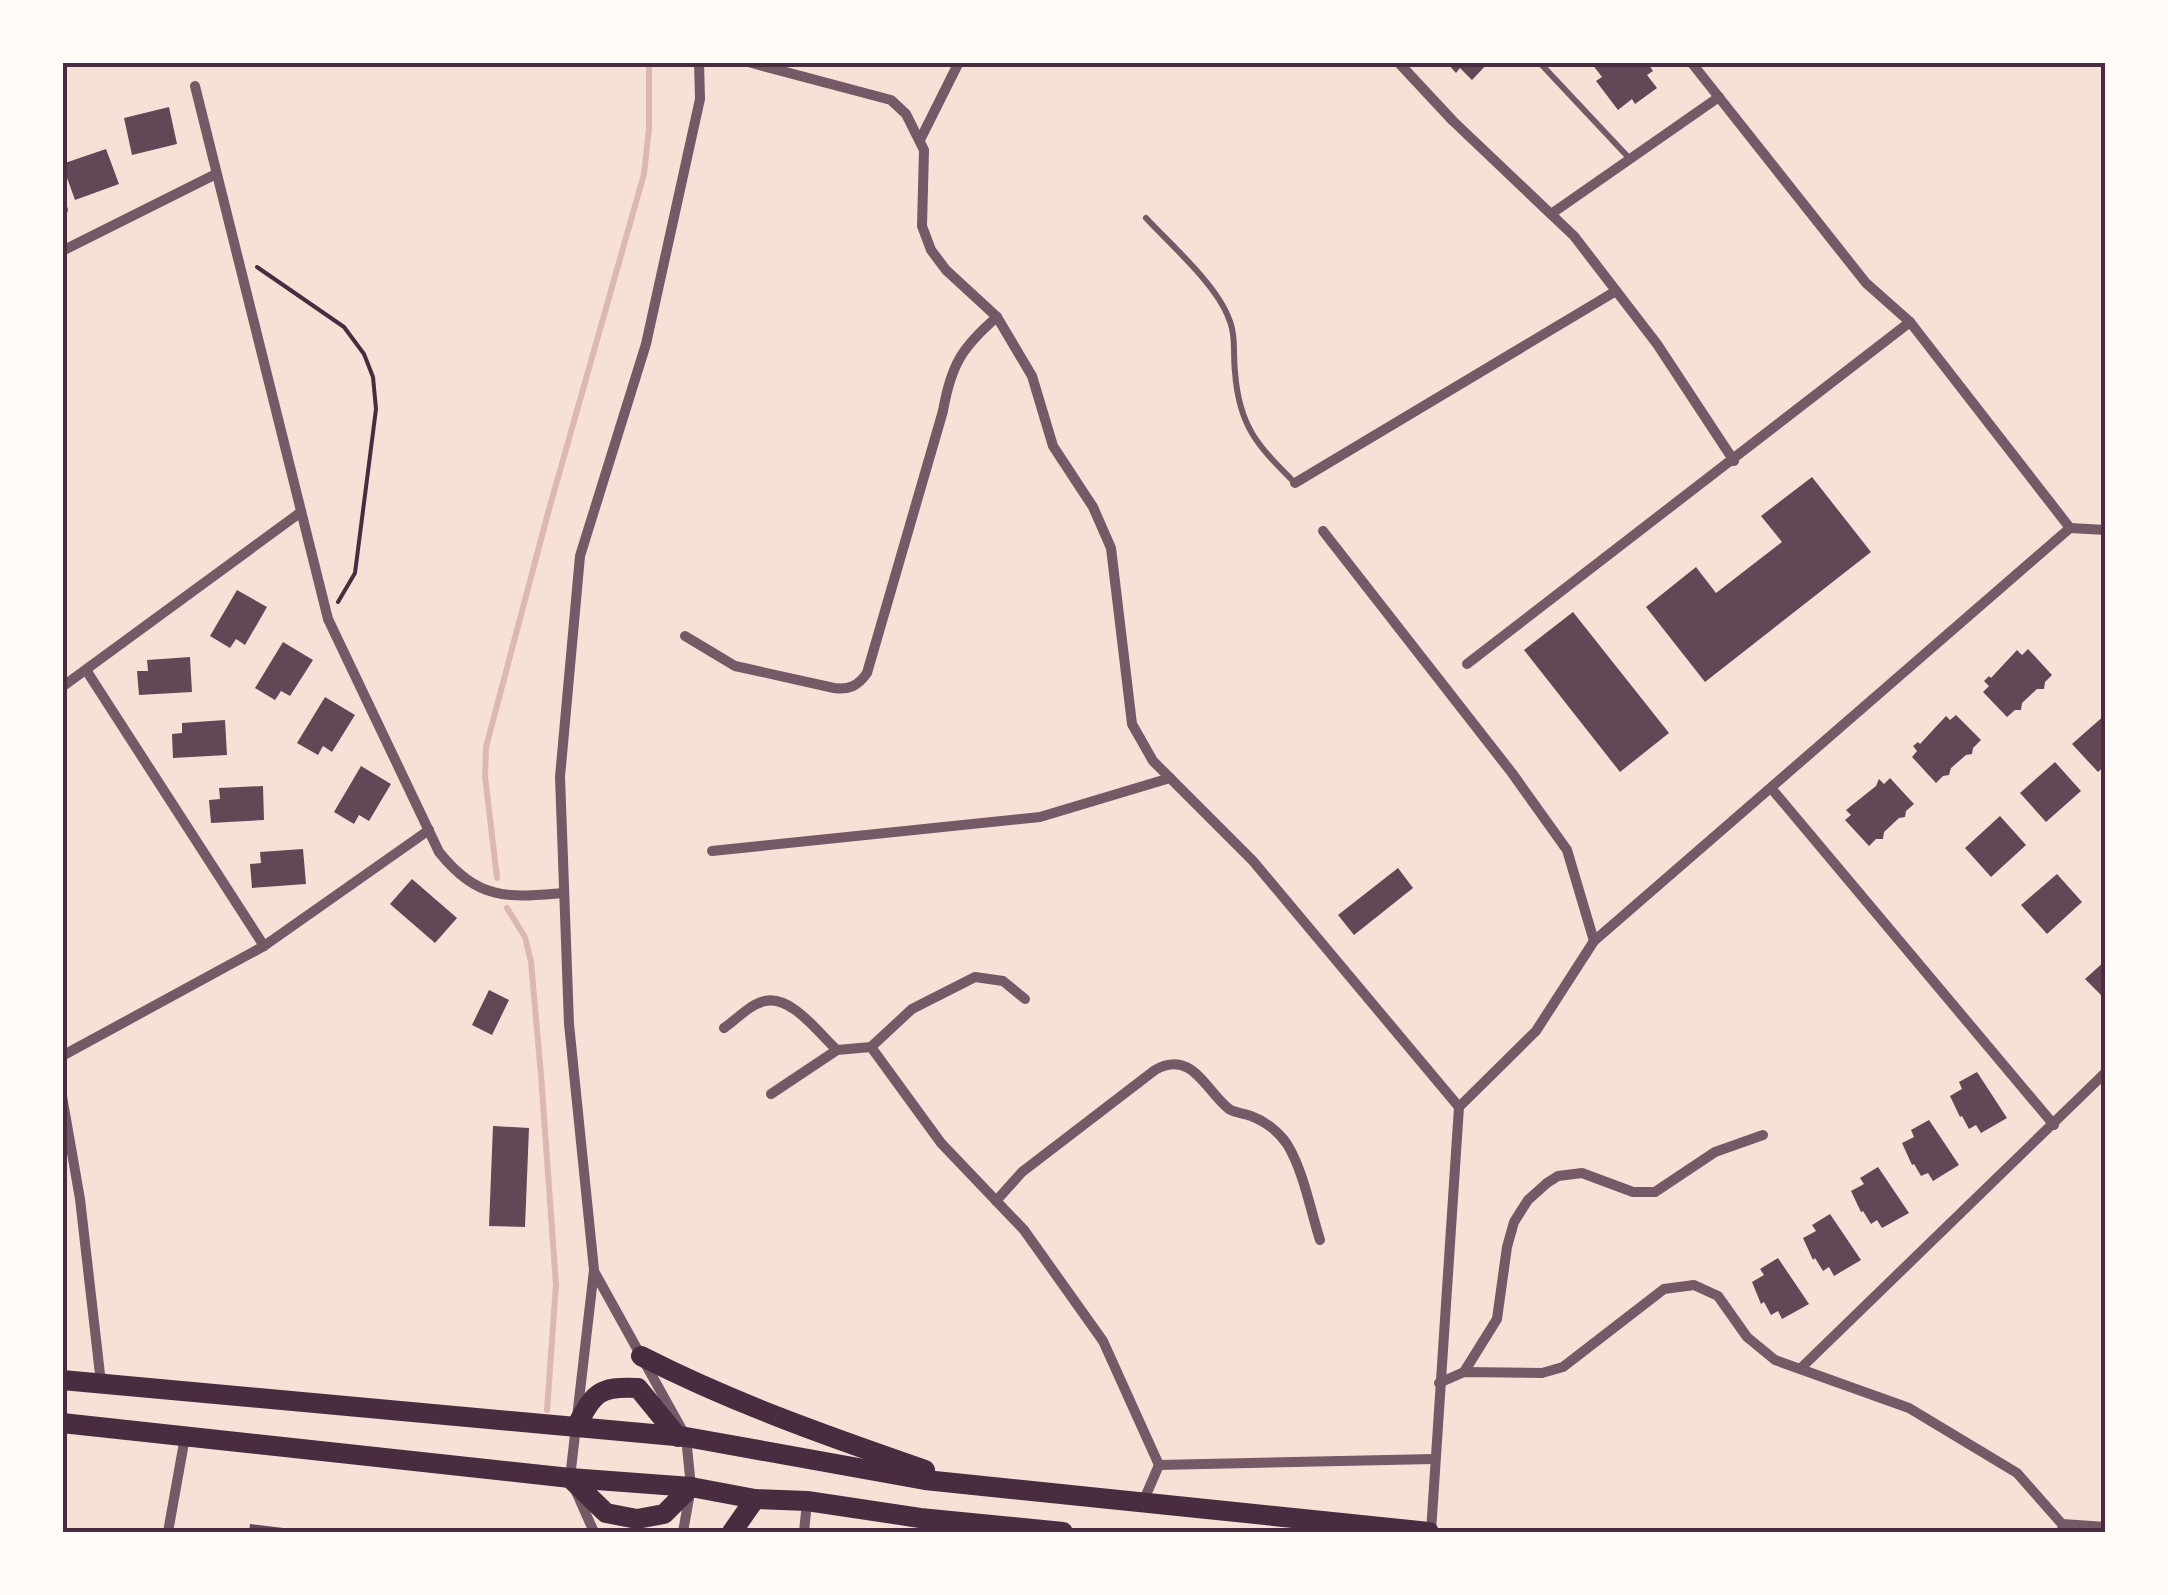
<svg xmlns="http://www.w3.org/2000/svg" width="2168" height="1595" font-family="'Crimson Pro',serif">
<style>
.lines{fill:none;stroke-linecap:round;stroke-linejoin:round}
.stream{stroke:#dcb8b0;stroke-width:6}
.building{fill:#644757}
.path{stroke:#4a2c40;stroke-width:4}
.service{stroke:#755966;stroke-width:6}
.minor{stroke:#755966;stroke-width:10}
.primary{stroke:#4a2c40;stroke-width:20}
.neatline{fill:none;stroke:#4a2c40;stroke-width:4}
</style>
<rect width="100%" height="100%" fill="#f7e1d7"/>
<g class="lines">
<!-- stream -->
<g class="stream">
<polyline points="497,878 485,776 486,747 548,513 644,174 649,129 649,62"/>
<polyline points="507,908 525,937 531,962 541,1075 556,1285 547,1410"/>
</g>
</g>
<!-- building -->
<g class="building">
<polygon points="1446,62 1489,62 1472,80 1460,68 1456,73"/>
<polygon points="1594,62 1647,62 1653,71 1647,75 1657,88 1635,104 1632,99 1618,110 1596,81 1602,77 1592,64"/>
<polygon points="169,107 177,144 132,155 124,118"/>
<polygon points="106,149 119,184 75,200 62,164"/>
<polygon points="1812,477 1871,552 1705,682 1646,607 1696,567 1716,593 1782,542 1761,516"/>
<polygon points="237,590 267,607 245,645 236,639 230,648 210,636"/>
<polygon points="1573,612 1669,733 1620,772 1524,650"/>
<polygon points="283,642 313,660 290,696 281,691 275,700 255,688"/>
<polygon points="2028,649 2052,675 2045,682 2044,689 2037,689 2022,703 2021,710 2015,710 2007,717 1983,692 1989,686 1984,681 1989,676 1991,678 2017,650 2022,655"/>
<polygon points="190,657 192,692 139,695 137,671 148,671 147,660"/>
<polygon points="325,697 355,715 332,752 323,746 318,755 297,743"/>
<polygon points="2106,714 2106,765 2098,772 2072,744"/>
<polygon points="1956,715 1981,740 1973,748 1972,754 1966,755 1951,768 1949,775 1943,776 1936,783 1912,757 1917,751 1913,746 1918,742 1920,744 1946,716 1950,720"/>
<polygon points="225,720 227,755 173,758 172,734 182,733 182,723"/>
<polygon points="2055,762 2081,791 2046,822 2020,793"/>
<polygon points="361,766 391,784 369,821 359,815 354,824 334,812"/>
<polygon points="1890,778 1914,804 1906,811 1905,817 1899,818 1884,832 1883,839 1876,839 1869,846 1845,820 1851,815 1846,810 1876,786 1879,779 1884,784"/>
<polygon points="263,786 264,820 211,823 209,800 220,799 219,788"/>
<polygon points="2000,816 2026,845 1991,877 1965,848"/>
<polygon points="303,849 306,884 252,888 250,864 261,863 260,852"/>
<polygon points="1398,868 1413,888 1354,935 1338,915"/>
<polygon points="2057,874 2082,902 2047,934 2021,905"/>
<polygon points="412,879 457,918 435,943 390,904"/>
<polygon points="2106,960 2106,1000 2085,979"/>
<polygon points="489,990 509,1000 492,1035 472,1025"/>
<polygon points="1977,1072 2007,1118 1981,1133 1976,1125 1969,1129 1962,1116 1960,1117 1950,1096 1962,1089 1959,1082"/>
<polygon points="1929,1120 1959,1165 1933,1181 1928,1173 1921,1176 1914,1164 1912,1165 1902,1143 1914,1137 1911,1130"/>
<polygon points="493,1126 529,1128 525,1227 489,1226"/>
<polygon points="1878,1167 1909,1213 1882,1228 1877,1220 1871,1224 1863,1211 1861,1212 1851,1191 1864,1184 1860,1178"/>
<polygon points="1830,1214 1861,1260 1834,1276 1829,1267 1823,1271 1815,1258 1813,1260 1803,1238 1816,1231 1812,1225"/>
<polygon points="1778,1258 1809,1304 1782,1319 1778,1311 1771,1315 1764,1302 1761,1304 1752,1282 1764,1275 1760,1269"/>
<polygon points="250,1524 300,1530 299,1532 249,1532"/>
</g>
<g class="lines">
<!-- path -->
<polyline class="path" points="257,267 344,327 364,354 373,377 376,409 355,573 338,602"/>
<!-- service -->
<g class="service">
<polyline points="1539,62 1630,159"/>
<path d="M1146,218C1171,245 1217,285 1229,319C1236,335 1233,355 1235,372C1239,427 1258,446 1295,483"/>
</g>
<!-- minor -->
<g class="minor">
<polyline points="748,62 891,100 906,114 924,150 922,226 931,250 946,270 997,317 1032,376 1053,446 1093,507 1111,548 1132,724 1153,761 1253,861 1459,1107"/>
<polyline points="1398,62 1453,121 1574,236 1657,344 1734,461"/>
<polyline points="1691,62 1866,283 1910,322 2070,528"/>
<path d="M195,86L328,619L439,852C478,900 506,898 564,893"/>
<polyline points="920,140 959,62"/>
<polyline points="62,208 63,210"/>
<polyline points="1551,214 1719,97"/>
<polyline points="62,251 216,174"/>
<polyline points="1295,483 1616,291"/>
<polyline points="2070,528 2106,530"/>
<polyline points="1323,531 1512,773 1567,850 1594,941"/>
<path d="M685,636L735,666L834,688C849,690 858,686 867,673L943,411C951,365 962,347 997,317"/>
<polyline points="1467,664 1910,322"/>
<polyline points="86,670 264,946"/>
<polyline points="62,687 301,512"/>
<polyline points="1771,788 2054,1125"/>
<polyline points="712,851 1040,817 1170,778"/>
<path d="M724,1028C736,1020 750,1004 765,1001C792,995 819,1034 837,1050L871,1047L912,1009L975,977L1003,981L1025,999"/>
<polyline points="871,1047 941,1143 1024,1230 1103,1341 1159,1465"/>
<polyline points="62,1056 264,946 429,830"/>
<polyline points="771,1094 837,1050"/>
<polyline points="62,1096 80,1199 101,1383"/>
<path d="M996,1201L1022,1172L1155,1070C1192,1049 1205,1090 1229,1109C1235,1113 1244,1113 1251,1116C1265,1121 1279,1132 1287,1144C1304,1172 1310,1209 1320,1240"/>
<polyline points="595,1273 686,1437 691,1487 683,1532"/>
<polyline points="1800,1369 2106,1072"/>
<polyline points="1464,1372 1497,1319 1507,1247 1514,1222 1528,1200 1547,1183 1558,1176 1582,1173 1633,1192 1655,1192 1715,1152 1763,1135"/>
<polyline points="1439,1383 1464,1372 1542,1373 1563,1367 1664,1289 1694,1285 1718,1296 1747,1337 1775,1360 1909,1408 2017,1473 2062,1524 2063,1532"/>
<polyline points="1159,1465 1434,1459"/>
<polyline points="1143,1502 1159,1465"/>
<polyline points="2062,1524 2106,1527"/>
<polyline points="168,1532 185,1437"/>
<polyline points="594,1532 570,1478 594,1270 569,1024 560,777 580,556 646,344 700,99 699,62"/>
<polyline points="804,1532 807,1502"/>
<polyline points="1431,1532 1459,1107 1536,1031 1594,941 2070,528"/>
</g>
<!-- primary -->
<g class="primary">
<path d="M641,1356C733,1403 827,1436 925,1470"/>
<polyline points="62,1380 686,1437 925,1480 1429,1532"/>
<polyline points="62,1423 570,1478 691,1487 755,1499 807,1501 920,1518 1063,1532"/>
<path d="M576,1427C594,1393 598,1386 638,1388L678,1437"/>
<polyline points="570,1478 606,1513 637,1519 664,1514 691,1487"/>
<polyline points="732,1532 755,1499"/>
</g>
</g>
<!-- border -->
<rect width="2168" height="1595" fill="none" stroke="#fffaf5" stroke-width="130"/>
<rect x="65" y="65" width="2038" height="1465" class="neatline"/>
</svg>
